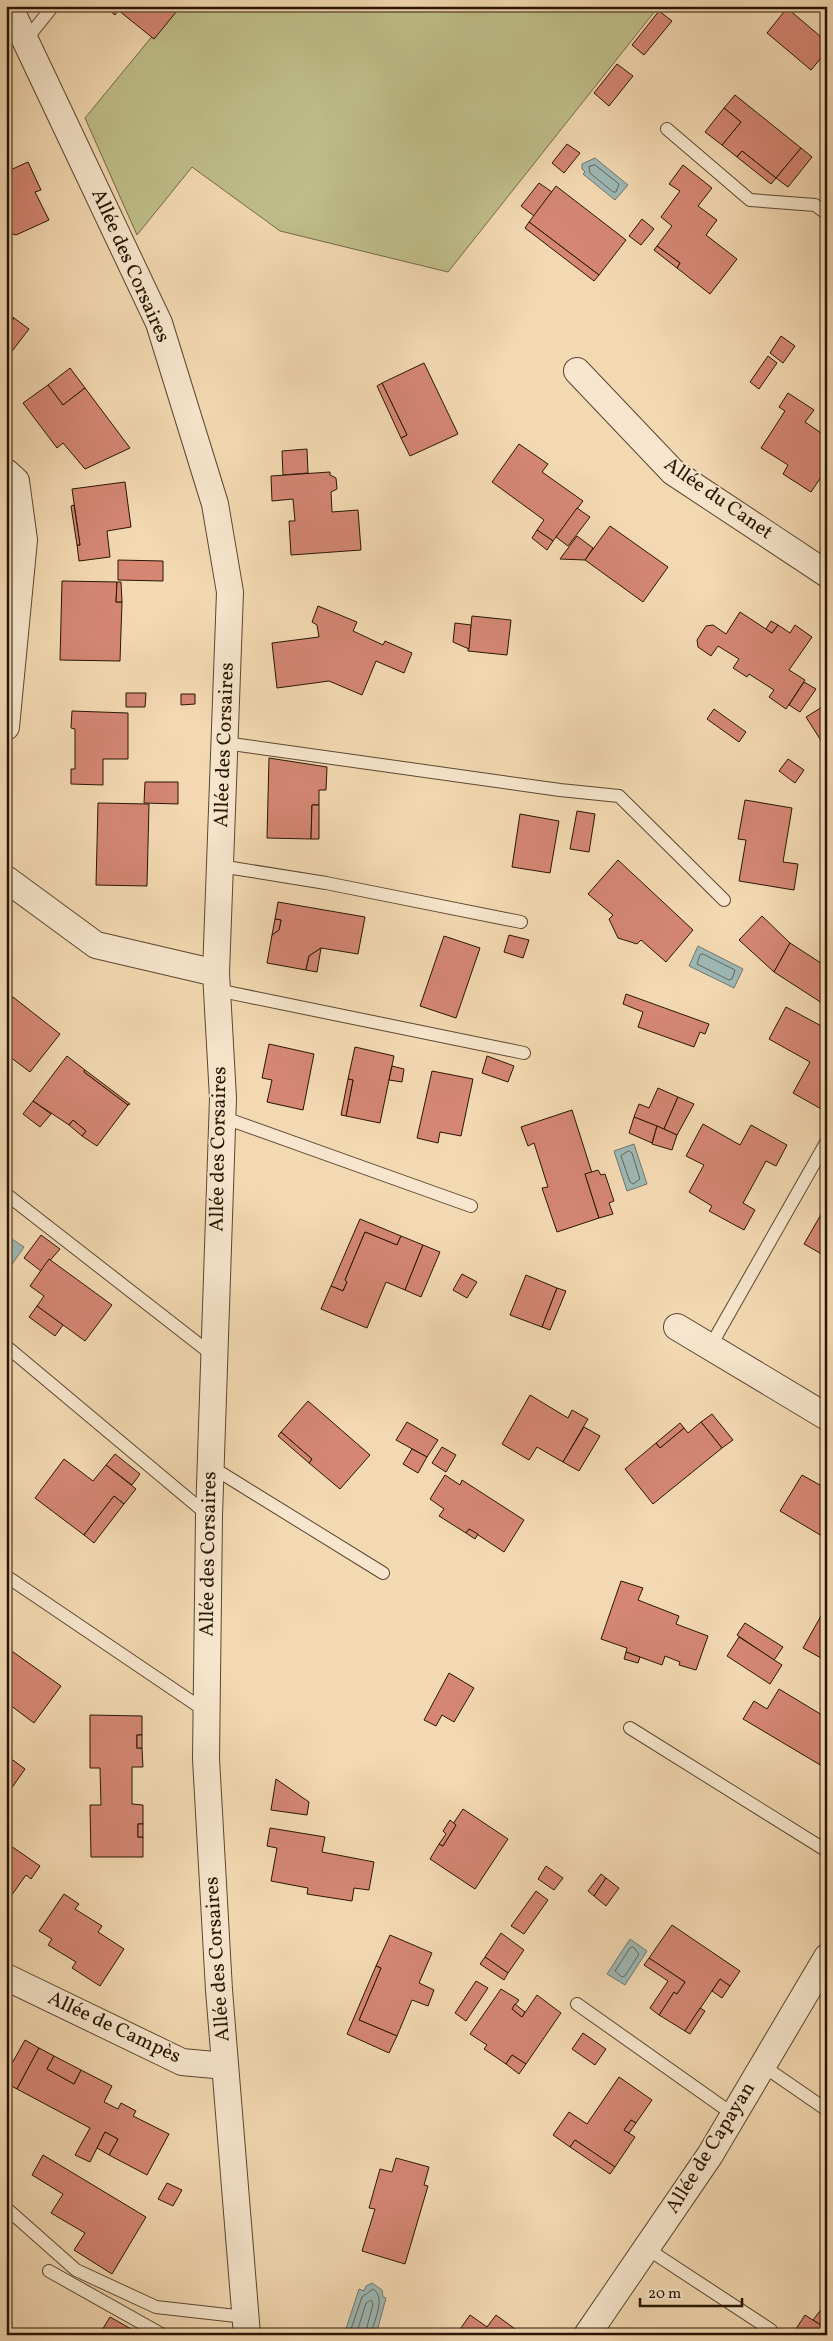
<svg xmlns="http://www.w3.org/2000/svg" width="833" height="2341" font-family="Vollkorn,serif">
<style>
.green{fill:#bfbe89;stroke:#746a46}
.water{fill:#9eb8b6;stroke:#6f776e}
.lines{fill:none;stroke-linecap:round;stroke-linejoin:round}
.shore{stroke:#63665c;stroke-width:1}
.building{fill:#d58774;stroke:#281503}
.service-casing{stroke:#5b462f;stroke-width:14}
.minor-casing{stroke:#5b462f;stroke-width:28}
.service{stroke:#f7e6cd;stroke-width:12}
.minor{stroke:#f7e6cd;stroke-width:26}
.labels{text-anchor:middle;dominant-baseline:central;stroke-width:4;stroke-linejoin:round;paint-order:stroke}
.street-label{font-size:20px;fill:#281503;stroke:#f7e6cd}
</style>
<rect width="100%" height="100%" fill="#f3d9b2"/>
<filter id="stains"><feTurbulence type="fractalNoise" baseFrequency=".004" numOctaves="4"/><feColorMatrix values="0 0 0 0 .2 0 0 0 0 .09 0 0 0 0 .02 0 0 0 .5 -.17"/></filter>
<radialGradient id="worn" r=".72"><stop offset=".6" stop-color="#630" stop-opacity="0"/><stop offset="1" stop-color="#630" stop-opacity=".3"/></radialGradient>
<!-- green -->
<polygon class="green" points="177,6 659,6 448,272 280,231 192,167 137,235 85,118"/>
<!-- water -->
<g class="water">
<polygon points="595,158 628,185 615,200 583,174 585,172 582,169 582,164"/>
<polygon points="698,946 743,969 734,988 689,966"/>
<polygon points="634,1144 647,1184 627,1191 614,1151"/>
<polygon points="6,1235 24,1247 6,1273"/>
<polygon points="630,1939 647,1951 625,1985 607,1974"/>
<polygon points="372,2283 382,2290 383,2297 386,2298 376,2335 344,2335 359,2289 364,2291 366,2286"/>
</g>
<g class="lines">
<!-- shore -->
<g class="shore">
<polygon points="595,165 619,184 616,192 613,192 590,173 589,167"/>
<polygon points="703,954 735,970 732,979 729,980 697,964 700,955"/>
<polygon points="629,1151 632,1153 640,1179 633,1184 630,1182 621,1156"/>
<polygon points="633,1947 639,1954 625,1976 622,1977 615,1971 630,1948"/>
<path d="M349,2335L362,2297L373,2289C387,2298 373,2321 371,2335"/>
<polyline points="356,2335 366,2303 371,2300 373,2304 365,2335"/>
</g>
</g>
<!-- building -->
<g class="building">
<polygon points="104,6 118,6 120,8 115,15"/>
<polygon points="118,6 181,6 154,39 118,10 120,8"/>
<polygon points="787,8 827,42 827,51 811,70 767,33"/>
<polygon points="659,11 672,21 644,55 632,45"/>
<polygon points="617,64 633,76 609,106 594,93"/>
<polygon points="735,95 801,148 776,178 742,151 737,157 722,145 741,122 724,108"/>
<polygon points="724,108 741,122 722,145 705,132"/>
<polygon points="567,144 580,153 564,173 552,163"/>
<polygon points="801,148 812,157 788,187 776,178"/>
<polygon points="742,151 776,178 771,184 737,157"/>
<polygon points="28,162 41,190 35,192 49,220 16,235 6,232 6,172"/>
<polygon points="683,165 712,188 698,206 717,220 706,235 737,259 710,294 677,268 680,263 657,246 672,226 661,217 680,191 669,184"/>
<polygon points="539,183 552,192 534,216 521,206"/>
<polygon points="556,186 626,240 599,275 529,222"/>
<polygon points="642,219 654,229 641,245 629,236"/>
<polygon points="529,222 599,275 594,281 525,228"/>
<polygon points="657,246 680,263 677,268 654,250"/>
<polygon points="6,312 14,318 11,322 6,318"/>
<polygon points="6,318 11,322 14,318 29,329 6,359"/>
<polygon points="781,336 795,346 783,363 770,353"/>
<polygon points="768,356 777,363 759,389 750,382"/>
<polygon points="424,363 458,434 410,456 401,438 407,435 382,383"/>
<polygon points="70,368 85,388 63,405 48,385"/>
<polygon points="382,383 407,435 401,438 377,386"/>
<polygon points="48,385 63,405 85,388 130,448 85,469 63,443 57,448 23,403"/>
<polygon points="788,393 814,410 805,422 827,437 827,468 811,492 783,474 788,465 761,448 785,411 779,407"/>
<polygon points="519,444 548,464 542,472 583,501 553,541 537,530 544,520 492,482"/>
<polygon points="307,449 308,473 283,475 282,451"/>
<polygon points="330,472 330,475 336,478 337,489 331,492 332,512 358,510 361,550 291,555 289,521 295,521 293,499 272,501 271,476"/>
<polygon points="125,482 131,527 107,531 110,557 79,561 77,545 80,545 72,489"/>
<polygon points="74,505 80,545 77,545 71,506"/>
<polygon points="577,508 590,517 568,546 556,537"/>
<polygon points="610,526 668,567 643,602 585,560"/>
<polygon points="537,530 553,541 547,550 532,538"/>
<polygon points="577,536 593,548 585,560 560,559"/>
<polygon points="118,560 163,561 163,581 118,580"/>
<polygon points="62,581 117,582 116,602 122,602 120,661 60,660"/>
<polygon points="117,582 121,582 122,602 116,602"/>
<polygon points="318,606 357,622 353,631 383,645 385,641 412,653 404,673 376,661 362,695 329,681 277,688 272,643 319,637 317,625 312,622"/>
<polygon points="740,612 772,633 778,625 790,633 795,625 812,637 789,670 805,680 786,709 769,697 774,690 749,674 747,677 733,668 739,659 718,646 711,656 698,647 697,640 706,626 713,625 726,634"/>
<polygon points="472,616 511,620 507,655 468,651"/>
<polygon points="771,621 778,625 772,633 766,629"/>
<polygon points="455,623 471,625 469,649 453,642"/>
<polygon points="804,682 816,689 800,712 789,705"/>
<polygon points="126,693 146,693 145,707 126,707"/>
<polygon points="181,694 195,694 195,704 181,705"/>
<polygon points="827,704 827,750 806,717"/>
<polygon points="714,709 746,732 739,742 707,719"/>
<polygon points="72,711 128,713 128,759 103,759 103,785 71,784 71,769 75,769 75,729 71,728"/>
<polygon points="269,758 327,767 326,790 319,790 319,805 312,805 311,839 267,838"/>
<polygon points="788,759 804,770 795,783 779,771"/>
<polygon points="145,782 178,782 178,804 144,803"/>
<polygon points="745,800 792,808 783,862 798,864 794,890 739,881 746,840 738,839"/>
<polygon points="98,803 149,804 147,886 96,885"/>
<polygon points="312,805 319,805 319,839 311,839"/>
<polygon points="577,811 595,814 589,852 570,849"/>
<polygon points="520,814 559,821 550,873 512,867"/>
<polygon points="826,829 827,829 827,842 821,839"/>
<polygon points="618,860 693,930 666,962 641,940 637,944 618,938 609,919 613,915 588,894"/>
<polygon points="278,902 365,917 358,954 321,948 309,956 306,970 267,963 272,935 279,930 281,920 275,919"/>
<polygon points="762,916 790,943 774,972 739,940"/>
<polygon points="275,919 281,920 279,930 272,935"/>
<polygon points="509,935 529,940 523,958 504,952"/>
<polygon points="444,936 480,948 456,1018 420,1006"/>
<polygon points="790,943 827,967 827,1000 822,1003 774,972"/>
<polygon points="321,948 317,972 306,970 309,956"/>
<polygon points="626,994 709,1024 705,1034 700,1032 694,1047 638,1027 643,1012 623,1004"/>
<polygon points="13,997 60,1034 30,1072 6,1054 6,1006"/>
<polygon points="786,1007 827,1029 827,1104 823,1110 793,1093 810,1062 769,1039"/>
<polygon points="269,1044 314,1054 303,1110 267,1102 272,1080 262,1078"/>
<polygon points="355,1047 394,1056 380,1123 346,1116 353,1080 348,1079"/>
<polygon points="67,1056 85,1070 84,1072 128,1105 97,1146 82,1136 86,1131 73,1120 69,1125 33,1101"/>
<polygon points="487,1056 514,1066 508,1082 482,1073"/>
<polygon points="392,1066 404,1069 402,1082 389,1080"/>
<polygon points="85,1070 130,1104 128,1105 84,1072"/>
<polygon points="432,1071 473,1079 461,1136 440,1132 438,1143 417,1138"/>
<polygon points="348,1079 353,1080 346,1116 341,1115"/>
<polygon points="658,1088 678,1097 664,1129 634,1117 639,1104 649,1108"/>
<polygon points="678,1097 694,1104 677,1135 664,1129"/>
<polygon points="33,1101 51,1114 40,1127 23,1114"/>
<polygon points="572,1110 592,1173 585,1174 599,1218 557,1232 542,1188 548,1187 534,1143 528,1146 521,1127"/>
<polygon points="634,1117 657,1126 652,1143 629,1133"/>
<polygon points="73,1120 86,1131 82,1136 69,1125"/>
<polygon points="703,1124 740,1145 751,1125 787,1145 776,1166 766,1161 743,1203 755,1210 744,1230 709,1211 712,1206 689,1192 704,1165 686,1156"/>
<polygon points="657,1126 677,1135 672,1150 652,1144"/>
<polygon points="598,1170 601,1175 605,1174 614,1201 609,1203 613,1214 599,1218 585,1174"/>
<polygon points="827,1204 827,1257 804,1244"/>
<polygon points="360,1219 401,1236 397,1245 365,1232 345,1280 347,1282 343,1291 331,1286"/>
<polygon points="365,1232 397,1245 401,1236 423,1245 405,1290 386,1282 367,1328 321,1309 331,1286 343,1291 347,1282 345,1280"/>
<polygon points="41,1235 60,1249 41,1271 24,1258"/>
<polygon points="423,1245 440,1252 421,1297 405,1290"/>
<polygon points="49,1259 112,1305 85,1341 37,1306 44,1296 30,1286"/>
<polygon points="462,1274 477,1282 467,1298 453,1290"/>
<polygon points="526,1275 557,1288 542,1327 510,1315"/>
<polygon points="557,1288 566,1291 550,1330 542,1327"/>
<polygon points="37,1306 63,1325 55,1336 29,1317"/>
<polygon points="530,1395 568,1418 572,1410 588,1419 563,1462 537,1447 529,1460 502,1444"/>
<polygon points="308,1401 370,1455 340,1489 309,1463 312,1459 281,1432"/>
<polygon points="712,1414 733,1440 722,1448 701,1422"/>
<polygon points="407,1422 438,1440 427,1457 396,1440"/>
<polygon points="701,1422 722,1448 653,1504 625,1469 656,1443 660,1448 684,1428 688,1433"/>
<polygon points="680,1423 684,1428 660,1448 656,1443"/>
<polygon points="584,1427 600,1436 579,1471 563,1462"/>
<polygon points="281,1432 312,1459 309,1463 278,1436"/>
<polygon points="442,1447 456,1455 446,1472 432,1463"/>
<polygon points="412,1449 427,1457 418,1473 403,1464"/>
<polygon points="115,1454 140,1474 132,1485 106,1465"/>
<polygon points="64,1459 93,1481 106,1465 136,1489 124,1504 114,1496 84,1535 35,1498"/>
<polygon points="445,1475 460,1485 462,1480 524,1520 504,1552 469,1529 466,1533 439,1516 444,1509 430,1499"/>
<polygon points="802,1475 827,1489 827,1539 780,1511"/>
<polygon points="114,1496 124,1504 94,1543 84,1535"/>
<polygon points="469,1529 478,1534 475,1539 466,1533"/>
<polygon points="621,1581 643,1588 638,1600 679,1616 676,1624 708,1636 696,1670 679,1665 680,1662 665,1656 662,1665 626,1652 627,1648 601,1639"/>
<polygon points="826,1607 827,1648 821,1658 803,1648"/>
<polygon points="745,1623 783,1647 774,1660 737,1635"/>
<polygon points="739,1637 782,1665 770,1684 727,1656"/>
<polygon points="6,1647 61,1686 34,1723 6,1702"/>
<polygon points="626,1652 640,1657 638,1663 624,1659"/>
<polygon points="449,1673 474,1688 454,1722 442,1715 436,1726 424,1720"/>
<polygon points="779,1689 827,1718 827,1763 824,1762 822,1766 743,1719 754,1701 767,1709"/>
<polygon points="90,1715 142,1716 142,1735 137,1735 137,1748 142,1748 143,1767 132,1767 132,1804 143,1805 143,1824 138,1824 138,1837 143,1837 143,1857 91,1857 90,1805 101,1805 100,1768 90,1768"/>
<rect x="137" y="1735" width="5" height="13"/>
<polygon points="6,1755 25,1769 6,1796"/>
<polygon points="276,1779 309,1802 307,1815 271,1810"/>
<polygon points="463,1809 508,1839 475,1889 430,1859 439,1844 443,1846 456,1825 453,1824"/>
<polygon points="450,1820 456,1825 443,1846 439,1844 446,1834 443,1831"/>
<rect x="138" y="1824" width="5" height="13"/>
<polygon points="270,1828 325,1837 322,1852 374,1862 369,1890 354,1888 352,1901 307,1894 308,1888 271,1881 277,1848 267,1846"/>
<polygon points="11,1846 40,1866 31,1879 26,1875 6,1903 6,1854"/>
<polygon points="546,1866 563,1878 554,1890 538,1879"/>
<polygon points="601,1874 606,1878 594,1896 588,1891"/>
<polygon points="606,1878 619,1888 606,1906 594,1896"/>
<polygon points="536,1891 548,1900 524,1934 511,1926"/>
<polygon points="64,1894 79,1904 75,1909 102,1926 98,1932 124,1949 100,1986 72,1968 76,1962 48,1945 52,1939 39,1931"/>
<polygon points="672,1925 740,1971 730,1986 720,1979 685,2031 659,2015 674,1992 677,1994 685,1982 649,1958"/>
<polygon points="501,1933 524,1950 508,1973 485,1957"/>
<polygon points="390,1935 432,1953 419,1983 434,1990 428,2006 412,2000 397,2036 359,2020 381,1968 376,1966"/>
<polygon points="485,1957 508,1973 504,1980 480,1964"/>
<polygon points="649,1958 685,1982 677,1994 674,1992 659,2015 650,2008 668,1981 644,1965"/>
<polygon points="376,1966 381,1968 359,2020 397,2036 389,2053 347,2034"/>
<polygon points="720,1979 730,1986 722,1998 712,1991"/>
<polygon points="476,1981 488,1988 466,2021 455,2013"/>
<polygon points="501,1989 519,2000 512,2009 522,2017 537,1995 561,2013 526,2064 512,2055 506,2064 484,2049 487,2045 470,2034"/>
<polygon points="515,2004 525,2012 522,2017 512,2009"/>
<polygon points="700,2008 705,2011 690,2034 685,2031"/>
<polygon points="583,2033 606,2049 595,2065 572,2049"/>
<polygon points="25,2040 39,2048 17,2089 6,2083 6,2074"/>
<polygon points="39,2048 54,2056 47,2069 74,2084 81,2070 112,2086 104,2102 118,2109 121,2103 136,2111 133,2116 169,2134 147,2175 109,2155 118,2139 105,2132 90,2162 75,2155 90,2128 17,2089"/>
<polygon points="512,2055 526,2064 519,2074 506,2064"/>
<polygon points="54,2056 81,2070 74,2084 47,2069"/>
<polygon points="619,2077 652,2100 636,2123 631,2120 624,2130 635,2137 615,2167 575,2140 570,2147 553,2135 569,2112 587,2124"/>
<polygon points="631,2120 636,2123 629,2133 624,2130"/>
<polygon points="105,2132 118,2139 109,2155 97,2148"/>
<polygon points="575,2140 615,2167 610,2174 570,2147"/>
<polygon points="43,2155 146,2217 112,2274 74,2250 85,2233 51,2213 63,2194 32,2175"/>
<polygon points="396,2158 429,2167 424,2185 428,2186 405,2264 362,2251 375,2209 369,2208 380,2169 392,2172"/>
<polygon points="167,2183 182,2190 173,2206 158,2199"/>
<polygon points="827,2302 827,2329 813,2320"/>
<polygon points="470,2315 487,2327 496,2315 522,2334 456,2335"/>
<polygon points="805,2315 827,2329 823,2335 799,2335 794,2332"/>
<polygon points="110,2317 133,2330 130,2335 99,2335"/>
</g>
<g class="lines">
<!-- service casing -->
<g class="service-casing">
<g id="service">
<polyline points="25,41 53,6"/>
<polyline points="667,129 750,200 815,205 827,214"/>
<polyline points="225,743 560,790 619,796 724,900"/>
<polyline points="220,866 326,883 521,922"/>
<polyline points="217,990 524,1053"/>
<polyline points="222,1117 471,1206"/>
<polyline points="6,1194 214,1356"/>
<polyline points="6,1346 209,1516"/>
<polyline points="710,1347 827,1141"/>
<polyline points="210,1466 383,1573"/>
<polyline points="6,1576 207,1712"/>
<polyline points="630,1728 827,1851"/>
<polyline points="577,2004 734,2115"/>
<polyline points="763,2066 827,2110"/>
<polyline points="6,2208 76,2270 156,2307 245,2317"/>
<polyline points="646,2248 771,2330"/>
<polyline points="49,2271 163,2335"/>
</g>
</g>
<!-- minor casing -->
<g class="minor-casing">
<g id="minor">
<polyline points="9,6 159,323 215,504 230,592 216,973 223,1098 209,1516 206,1759 219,1990 247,2335"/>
<polyline points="577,371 673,472 827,574"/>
<polyline points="6,472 16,481 24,540 6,727"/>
<polyline points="6,879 96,945 216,973"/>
<polyline points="677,1327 827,1417"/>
<polyline points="6,1977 182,2062 225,2066"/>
<polyline points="587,2335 710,2155 827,1957"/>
</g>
</g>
<!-- service -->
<use href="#service" class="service"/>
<!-- minor -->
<use href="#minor" class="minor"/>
</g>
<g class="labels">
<!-- street labels -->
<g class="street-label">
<text transform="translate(130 266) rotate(66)">Allée des Corsaires</text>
<text transform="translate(718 499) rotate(35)">Allée du Canet</text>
<text transform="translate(225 745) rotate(-88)">Allée des Corsaires</text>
<text transform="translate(219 1149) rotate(-89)">Allée des Corsaires</text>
<text transform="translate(209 1554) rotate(-89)">Allée des Corsaires</text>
<text transform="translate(218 1959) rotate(-94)">Allée des Corsaires</text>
<text transform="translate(114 2028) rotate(25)">Allée de Campès</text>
<text transform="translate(711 2148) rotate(-58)">Allée de Capayan</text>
</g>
</g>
<!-- margin -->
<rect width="833" height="2341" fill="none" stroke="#f3d9b2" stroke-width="25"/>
<rect x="8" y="8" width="818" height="2326" fill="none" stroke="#281503" stroke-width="2.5"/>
<rect x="12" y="12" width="808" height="2316" fill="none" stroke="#281503"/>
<!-- scale -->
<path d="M640 2298v8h102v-8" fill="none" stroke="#281503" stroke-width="2.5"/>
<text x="648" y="2298" font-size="15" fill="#281503" stroke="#f7e6cd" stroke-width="4" paint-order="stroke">20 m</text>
<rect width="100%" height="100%" filter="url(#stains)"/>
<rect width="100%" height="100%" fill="url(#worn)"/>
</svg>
